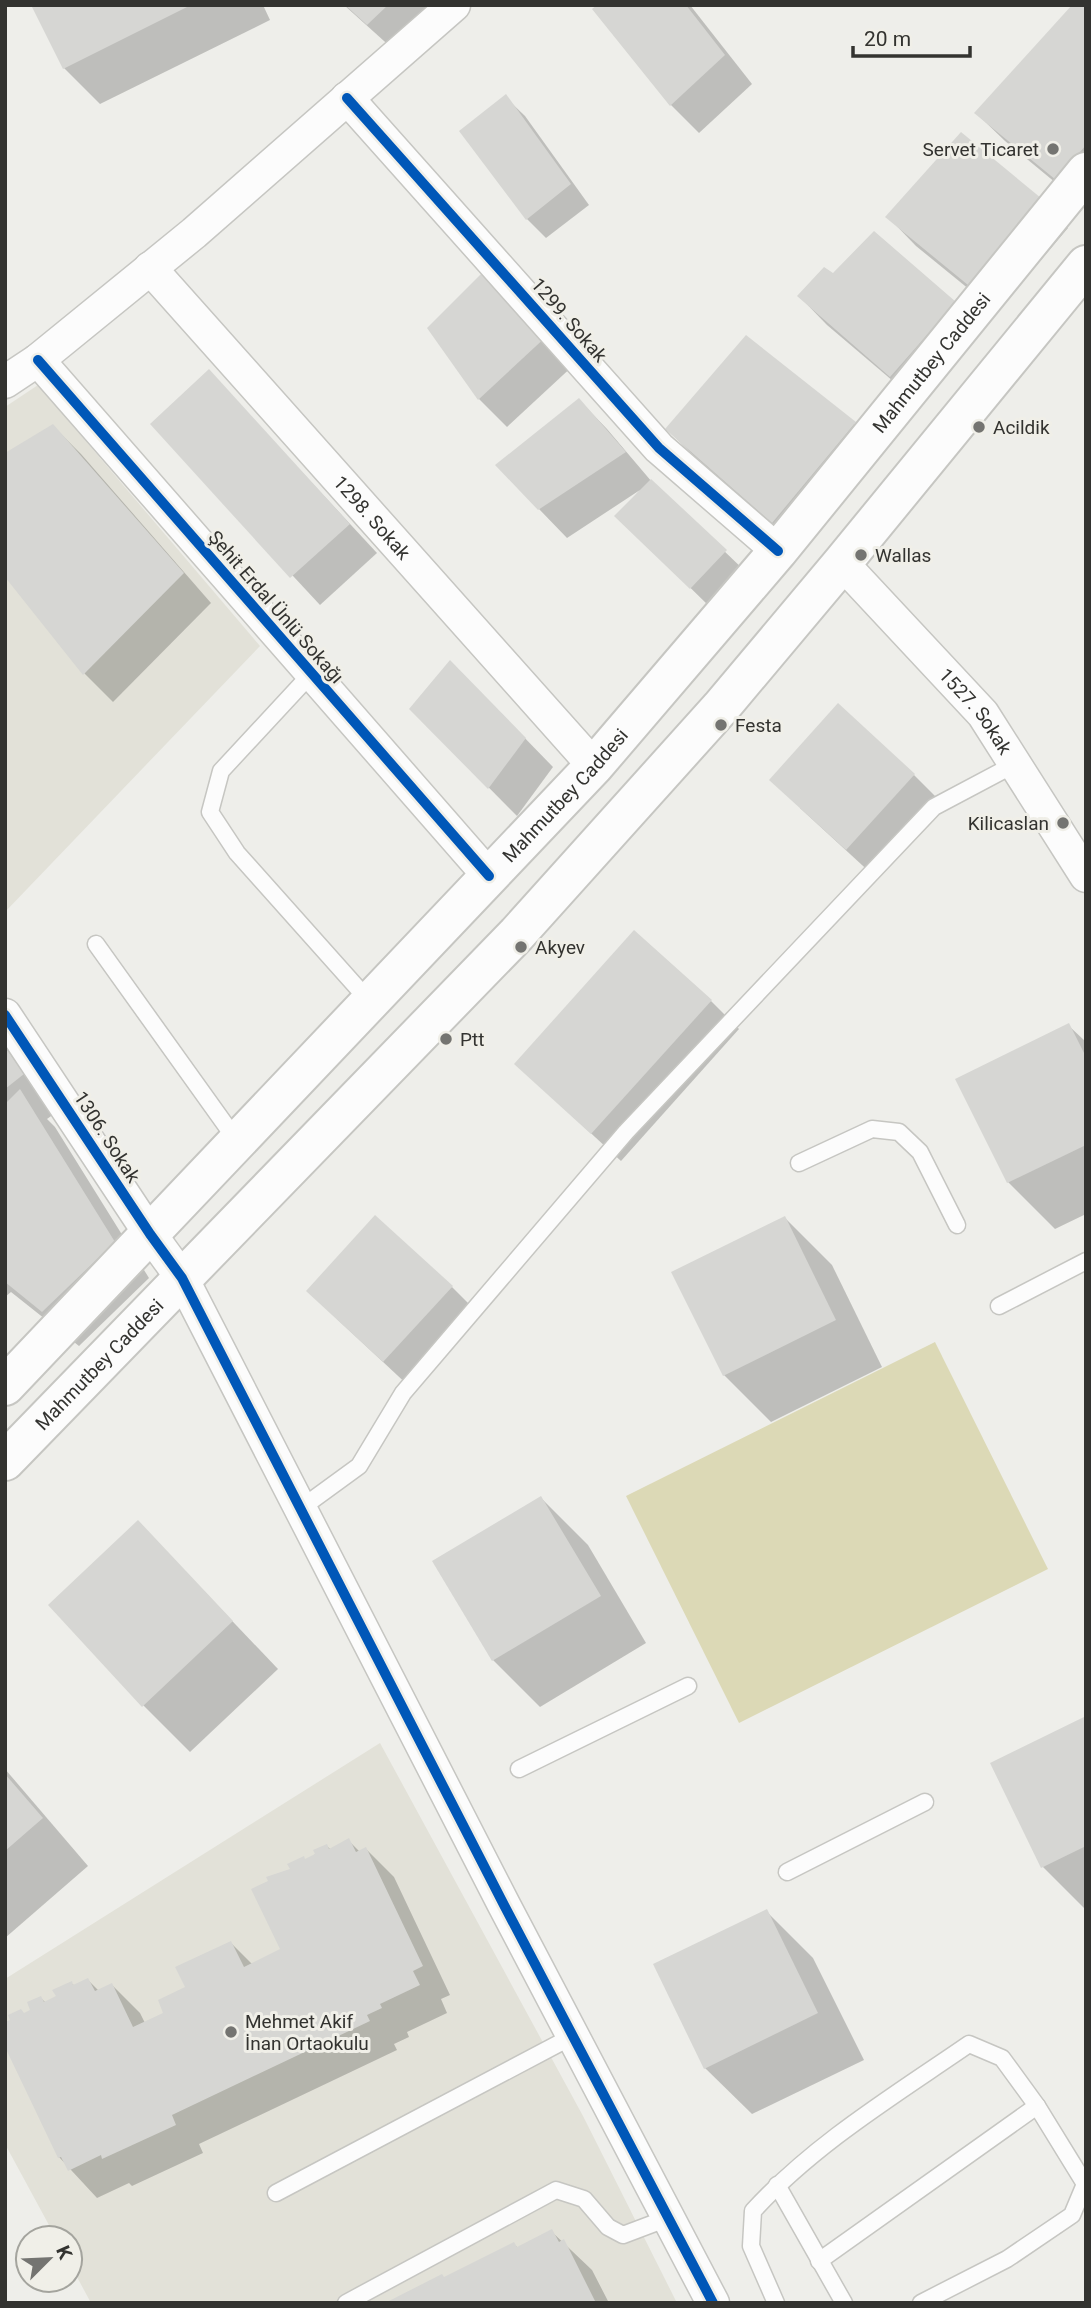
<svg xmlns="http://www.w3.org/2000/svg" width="1091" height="2308" font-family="Roboto,sans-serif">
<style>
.built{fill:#e2e1d8}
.green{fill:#dcd9b6}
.shadow{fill:#0003}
.building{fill:#d6d6d3}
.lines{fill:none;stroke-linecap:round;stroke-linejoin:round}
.service-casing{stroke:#c6c6c2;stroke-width:19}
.minor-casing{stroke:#c6c6c2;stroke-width:35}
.secondary-casing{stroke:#c6c6c2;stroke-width:42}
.service{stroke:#fcfcfc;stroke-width:16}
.minor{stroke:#fcfcfc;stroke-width:32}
.secondary{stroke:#fcfcfc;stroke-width:38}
.cycleway-casing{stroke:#f0efe8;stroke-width:15}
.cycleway{stroke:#0057b8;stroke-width:10}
.poi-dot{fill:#747471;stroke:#f0efe8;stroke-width:2.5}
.labels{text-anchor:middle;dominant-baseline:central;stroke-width:6;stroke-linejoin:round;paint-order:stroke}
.poi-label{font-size:19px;fill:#333330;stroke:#f0efe8;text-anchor:start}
.street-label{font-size:19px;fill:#333330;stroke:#f0efe8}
</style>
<rect width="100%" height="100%" fill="#eeeeea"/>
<!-- built -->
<g class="built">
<polygon points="38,385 260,646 5,912 5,407"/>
<polygon points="380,1743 583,2116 677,2303 91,2303 70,2264 70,2238 56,2238 5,2144 5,1979"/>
</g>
<!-- green -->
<polygon class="green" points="935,1342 1048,1569 739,1723 626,1496"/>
<!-- shadow -->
<g class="shadow">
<polygon points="33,5 263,5 270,20 100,104 64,68"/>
<polygon points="344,5 460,5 404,59"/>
<polygon points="599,5 690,5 752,84 699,133 671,105"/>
<polygon points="1086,5 1086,207 1085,207 1005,141 976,113"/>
<polygon points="505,97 525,116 589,205 546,238 527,219 461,131"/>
<polygon points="1039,199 1068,228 997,312 916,246 888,217"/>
<polygon points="489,268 576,363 507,427 479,399"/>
<polygon points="833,276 955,303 983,331 920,404 827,325 799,296"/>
<polygon points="209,372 377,553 320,605 152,424"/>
<polygon points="579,400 607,429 652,482 745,571 710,607 617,516 640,490 567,538 539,509"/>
<polygon points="854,424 883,452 801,550 695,457 667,429"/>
<polygon points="53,426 81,454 211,603 113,702 85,674 5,574"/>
<polygon points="478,690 553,767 517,816 411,709"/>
<polygon points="914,775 942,803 875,877 800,808"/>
<polygon points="711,1001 739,1029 621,1161 516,1064"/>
<polygon points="1069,1026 1086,1042 1086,1214 1055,1229 1008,1182 958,1080"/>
<polygon points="5,1032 58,1111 47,1119 55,1127 149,1278 79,1346 11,1292 5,1297"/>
<polygon points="785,1218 832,1265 882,1367 771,1422 724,1375"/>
<polygon points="452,1287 480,1315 412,1389 337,1319"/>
<polygon points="541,1498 588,1545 646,1643 540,1707 493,1660"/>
<polygon points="138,1522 278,1669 190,1752 143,1705"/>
<polygon points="1086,1718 1086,1910 1043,1867"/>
<polygon points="5,1769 88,1866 5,1938"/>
<polygon points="348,1840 360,1852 366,1849 394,1877 450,1995 441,1999 447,2013 407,2032 409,2037 394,2044 397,2050 199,2144 203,2153 132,2186 129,2183 97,2198 59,2157 24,2014 33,2011 41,1998 46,2003 58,1997 71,1983 75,1986 88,1980 99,1991 112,1985 140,2013 145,2023 165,2013 231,1943 252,1964 282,1950 293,1870 327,1846 331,1850"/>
<polygon points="766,1911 813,1958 864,2060 752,2114 705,2068"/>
<polygon points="551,2231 592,2270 609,2303 388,2303 445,2279 514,2244 518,2248"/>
</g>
<!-- building -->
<g class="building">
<polygon points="31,5 191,5 63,69"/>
<polygon points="345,5 388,5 367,25"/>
<polygon points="597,5 686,5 725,55 670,106 592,9"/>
<polygon points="1072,5 1086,5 1086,145 1056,180 974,113"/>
<polygon points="506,94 571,184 526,220 459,131"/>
<polygon points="961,132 1041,198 968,285 885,217"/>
<polygon points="874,231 956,302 890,377 797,296 824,267 833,273"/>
<polygon points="489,266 549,334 478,400 427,328"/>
<polygon points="746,335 856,422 772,523 665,429"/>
<polygon points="209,369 350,524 290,578 150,424"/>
<polygon points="579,398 626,452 538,510 495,465"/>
<polygon points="53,424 184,573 83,675 5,577 5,453"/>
<polygon points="651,479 727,550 690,589 614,516"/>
<polygon points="450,660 526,738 488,789 409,709"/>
<polygon points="838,703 915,774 846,850 769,780"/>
<polygon points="634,930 712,1000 591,1134 514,1064"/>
<polygon points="1069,1023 1086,1057 1086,1145 1007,1183 955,1079"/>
<polygon points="5,1047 24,1074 5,1089"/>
<polygon points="20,1089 115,1242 42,1312 5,1282 5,1104"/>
<polygon points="375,1215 453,1286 383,1362 306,1291"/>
<polygon points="785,1216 836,1320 723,1376 671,1272"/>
<polygon points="541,1496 601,1596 492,1661 432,1561"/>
<polygon points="138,1520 233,1621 142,1707 48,1605"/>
<polygon points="1086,1716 1086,1846 1041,1868 990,1763"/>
<polygon points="5,1774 43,1818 5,1851"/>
<polygon points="349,1838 356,1852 366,1847 423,1966 413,1971 420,1985 380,2004 382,2008 367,2015 370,2021 172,2115 176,2125 102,2159 101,2155 68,2171 61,2157 58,2158 5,2047 5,2022 10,2020 8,2015 21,2009 24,2013 30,2010 27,2002 41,1996 44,2002 56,1996 52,1990 72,1981 73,1985 88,1978 95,1991 112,1983 133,2027 163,2013 158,2000 185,1987 175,1967 231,1941 244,1967 280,1949 251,1889 268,1881 266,1877 290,1869 287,1864 304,1856 305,1859 315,1854 313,1850 327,1844 329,1849"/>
<polygon points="767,1909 818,2013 704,2069 653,1964"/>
<polygon points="552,2229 559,2242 564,2239 596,2303 385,2303 442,2274 444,2277 514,2242 517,2247"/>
</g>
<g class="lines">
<!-- service casing -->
<g class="service-casing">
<g id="service">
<polyline points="311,674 221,771 210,812 237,853 370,1002"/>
<polyline points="96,944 237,1141"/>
<polyline points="799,1163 872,1129 899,1132 920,1152 957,1225"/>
<polyline points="999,1306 1086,1261"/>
<polyline points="300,1509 359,1466 403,1393 626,1132 934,807 1015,764"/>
<polyline points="519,1769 688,1686"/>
<polyline points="787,1872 925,1802"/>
<polyline points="777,2185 844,2303"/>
<polyline points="276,2193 573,2036"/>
<polyline points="819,2261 1037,2106"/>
<polyline points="346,2303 556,2190 584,2199 608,2227 623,2235 668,2218"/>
<path d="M776,2303L751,2246L753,2211C814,2144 895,2095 969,2044L1002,2058L1037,2106L1085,2184L1072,2215L1007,2259L921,2303"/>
</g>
</g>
<!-- minor casing -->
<g class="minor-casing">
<g id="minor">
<polyline points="347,98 659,448 778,551"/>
<path id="s1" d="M150,268L594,766"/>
<polyline points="38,360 489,876"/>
<polyline points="5,382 38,360 194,233 454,5"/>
<path id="s2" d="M842,563L983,714L1086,876"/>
<polyline points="5,1015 150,1234 182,1278 504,1905 713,2303"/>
</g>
</g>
<!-- secondary casing -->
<g class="secondary-casing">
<g id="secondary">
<path id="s3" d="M5,1386L594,766L778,551L1086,172"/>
<path id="s4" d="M5,1461L517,934L722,706L842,563L1086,265"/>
</g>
</g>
<!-- service -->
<use href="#service" class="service"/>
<!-- minor -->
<use href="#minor" class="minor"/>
<!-- secondary -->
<use href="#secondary" class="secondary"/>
<!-- cycleway casing -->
<g class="cycleway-casing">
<g id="cycleway">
<polyline points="347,98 659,448 778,551"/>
<polyline points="38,360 489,876"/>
<polyline points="5,1015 150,1234 182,1278 504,1905 713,2303"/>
</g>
</g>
<!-- cycleway -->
<use href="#cycleway" class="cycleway"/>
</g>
<!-- markers -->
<g class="poi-dot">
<circle cx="1053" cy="149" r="7"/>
<circle cx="979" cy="427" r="7"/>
<circle cx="861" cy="555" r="7"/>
<circle cx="721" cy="725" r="7"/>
<circle cx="1063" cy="823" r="7"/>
<circle cx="521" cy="947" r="7"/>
<circle cx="446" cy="1039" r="7"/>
<circle cx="231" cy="2032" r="7"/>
</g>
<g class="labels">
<!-- poi labels -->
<g class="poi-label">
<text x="1039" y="149" text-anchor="end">Servet Ticaret</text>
<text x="993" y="427">Acildik</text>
<text x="875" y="555">Wallas</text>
<text x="735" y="725">Festa</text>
<text x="1049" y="823" text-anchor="end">Kilicaslan</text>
<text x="535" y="947">Akyev</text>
<text x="460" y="1039">Ptt</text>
<text x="245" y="2021">Mehmet Akif<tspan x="245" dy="22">İnan Ortaokulu</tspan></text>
</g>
<!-- street labels -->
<g class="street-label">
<text transform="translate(569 320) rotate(49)">1299. Sokak</text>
<text stroke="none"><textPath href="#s3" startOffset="1381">Mahmutbey Caddesi</textPath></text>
<text stroke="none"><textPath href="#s1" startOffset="334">1298. Sokak</textPath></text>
<text transform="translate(276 607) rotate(49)">Şehit Erdal Ünlü Sokağı</text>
<text stroke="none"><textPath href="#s2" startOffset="200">1527. Sokak</textPath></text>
<text stroke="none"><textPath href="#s3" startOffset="814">Mahmutbey Caddesi</textPath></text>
<text transform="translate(107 1137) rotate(57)">1306. Sokak</text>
<text stroke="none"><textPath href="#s4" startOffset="135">Mahmutbey Caddesi</textPath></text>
</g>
</g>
<!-- border -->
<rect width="1091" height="2308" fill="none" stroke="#333330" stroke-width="14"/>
<!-- north arrow -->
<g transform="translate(49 2259) rotate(66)"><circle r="33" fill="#f0efe8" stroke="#a4a49e" stroke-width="2"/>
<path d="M0-5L12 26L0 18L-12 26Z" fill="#747471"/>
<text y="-10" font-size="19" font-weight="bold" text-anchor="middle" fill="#333330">K</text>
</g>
<!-- scale -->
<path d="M853 46v10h117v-10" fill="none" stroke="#333330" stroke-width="3.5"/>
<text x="864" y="46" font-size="21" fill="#333330" stroke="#f0efe8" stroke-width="5" paint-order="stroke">20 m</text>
</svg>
